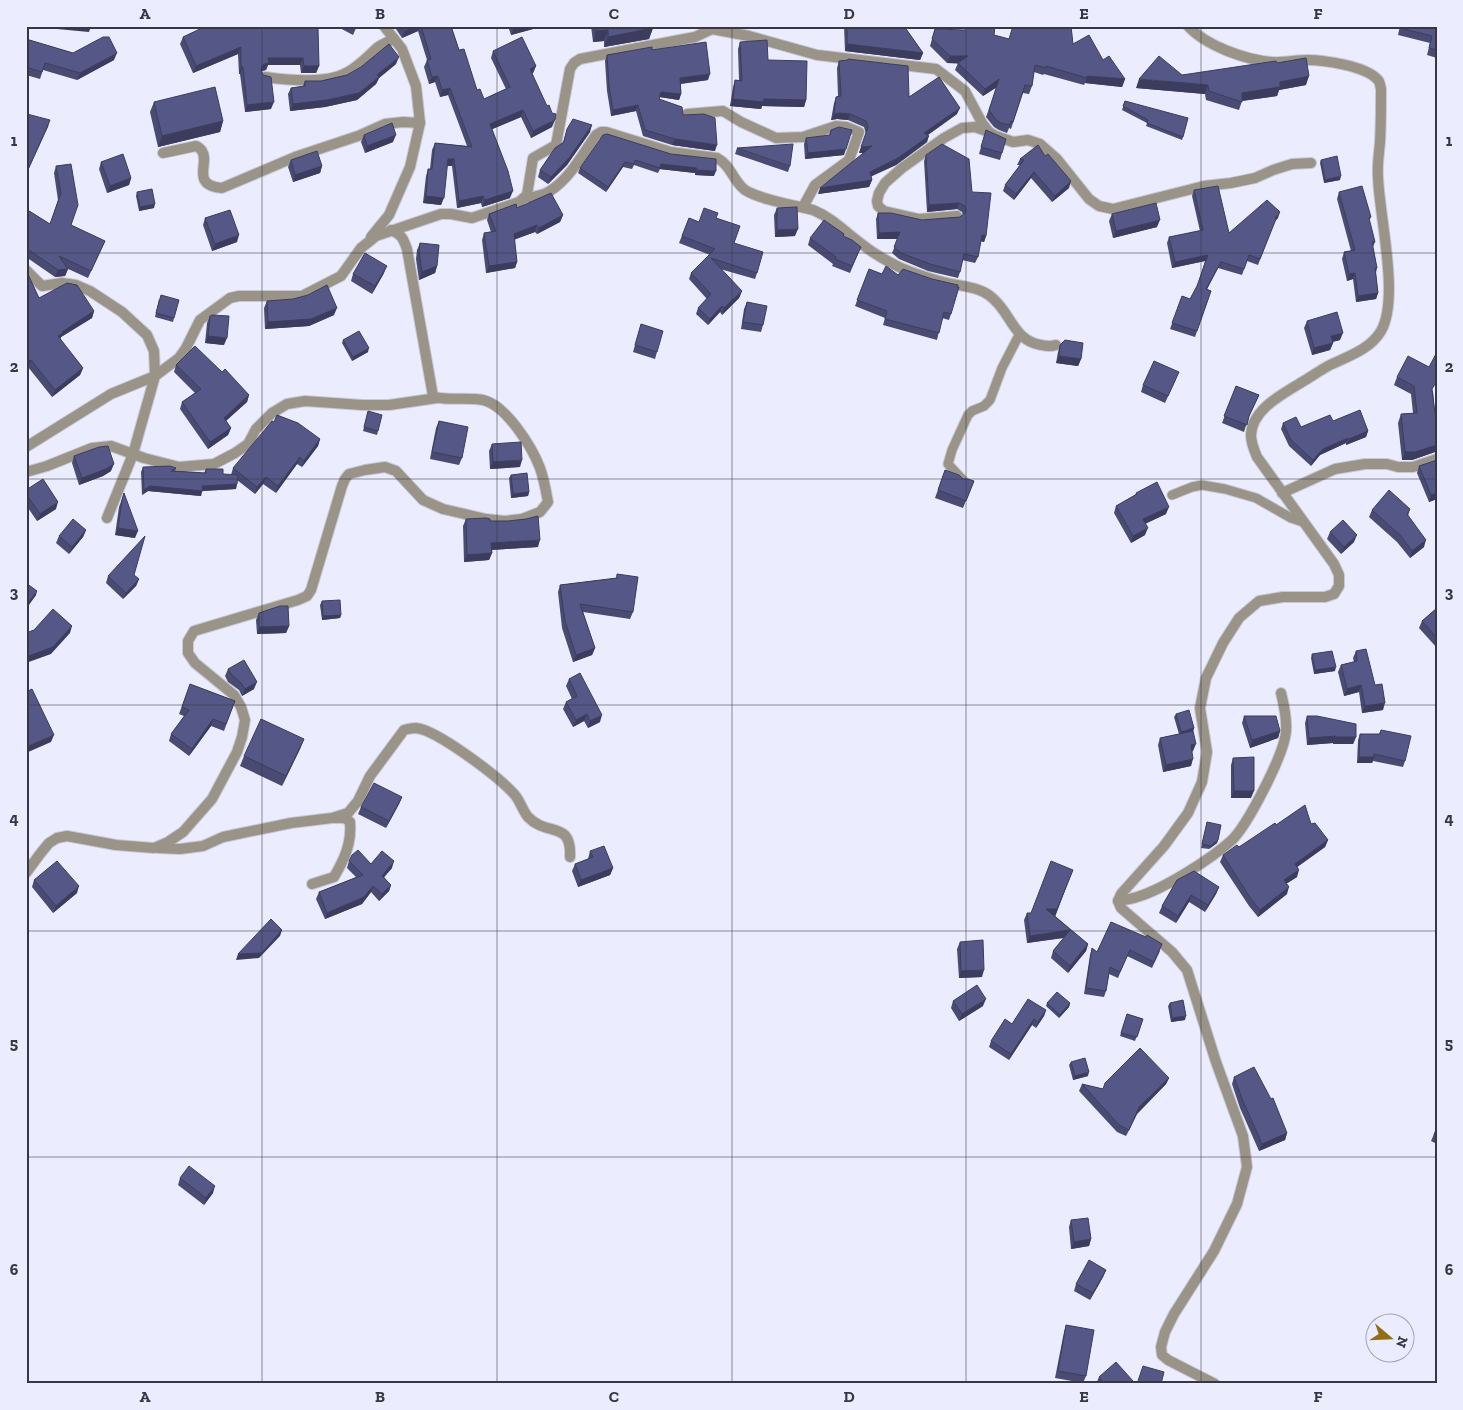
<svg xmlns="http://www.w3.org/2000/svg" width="1463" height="1410" font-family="'Zilla Slab',serif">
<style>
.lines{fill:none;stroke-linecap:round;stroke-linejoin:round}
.service-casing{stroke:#c7c9d8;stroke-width:11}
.minor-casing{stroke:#c7c9d8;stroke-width:12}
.service{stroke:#999388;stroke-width:9}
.minor{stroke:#999388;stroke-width:10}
.wall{fill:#494b73}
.shaded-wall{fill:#3c3d5e}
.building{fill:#555786;stroke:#3c3d5e}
.grid{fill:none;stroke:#363742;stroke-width:1;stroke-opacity:0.55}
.neatline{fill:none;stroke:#363742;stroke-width:2}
.grid-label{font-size:16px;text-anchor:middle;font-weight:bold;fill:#363742}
</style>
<rect width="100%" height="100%" fill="#ebedfe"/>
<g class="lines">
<!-- service casing -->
<g class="service-casing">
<g id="service">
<polyline points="963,480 948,464 952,450 968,415 972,411 984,406 990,400 1002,368 1019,335"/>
<polyline points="1172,495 1192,487 1202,485 1225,489 1256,498 1291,518 1303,522"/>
</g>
</g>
<!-- minor casing -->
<g class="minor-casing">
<g id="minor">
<path d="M1188,26C1206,46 1246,60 1272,62C1284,63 1296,60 1307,60C1324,60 1365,66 1377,79C1380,81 1380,85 1381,89C1381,107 1381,125 1380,142C1379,154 1377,165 1378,177C1379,215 1400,298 1381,331C1370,350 1346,357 1328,366C1319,371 1311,377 1302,382C1283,394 1252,409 1251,435C1251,443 1254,450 1257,457L1334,564L1339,575V586L1334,594L1325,597H1283L1259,601L1239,618L1223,643L1206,678L1200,708L1207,752L1202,782L1188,813L1164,846L1121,894L1118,901L1121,908L1172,952L1187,970L1216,1062L1243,1136L1247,1167L1237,1204L1214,1251L1174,1314L1165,1332L1161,1347L1162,1355L1168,1360L1215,1384"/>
<path d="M265,77C287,80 326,84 346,73C358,67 367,57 377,48C382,44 388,42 394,39"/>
<polyline points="687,114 723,111 741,122 776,138 803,137 836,126 847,127 859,132 849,160 815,185 803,207"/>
<path d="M163,153L196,146C197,146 202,150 202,151C210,163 190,185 222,188L295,157L358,136L385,124L403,122L420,123"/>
<path d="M524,198C533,197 543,196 550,191C570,178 583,154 596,135L601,132H606L671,152L717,158C731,165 733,181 745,190C761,200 794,205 813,210C833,218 846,233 863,245C874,254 887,261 899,267C913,273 928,278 943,282C958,286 977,286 990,296C1011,311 1012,340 1041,345C1046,346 1050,347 1056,345"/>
<polyline points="957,216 919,219 884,211 878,206 877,201 879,193 885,183 902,168 944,138 962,128 975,127 989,132"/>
<polyline points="371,237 389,215 410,167 420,123 416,86 402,49 384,26"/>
<polyline points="26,270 42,286 62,283 76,285 90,291 122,312 147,335 154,351 155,376 133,454 107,518"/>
<polyline points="26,447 111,394 155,376 179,358 186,348 200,320 230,298 239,296 302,296 341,276 361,248 376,236 441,214 451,214 472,218 519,202 527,195 533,158 556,145 570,69 574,63 580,59 695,37 712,29 749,36 817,55 936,69 965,91 982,123 989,132 996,136 1013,142 1028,140 1040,144 1057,159 1089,199 1099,206 1113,209 1204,186 1231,183 1255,178 1273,170 1292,164 1311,163"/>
<polyline points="26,472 47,466 92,448 111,446 144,458 179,467 214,464 235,453 248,444 256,429 272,413 287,404 305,401 362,405 389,405 437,398"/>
<polyline points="1282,493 1335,469 1365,464 1387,464 1398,467 1413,467 1437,459"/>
<path d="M158,848L180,849L203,846L223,837L291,823L332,818L348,813L358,801L370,776L404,730C408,729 412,728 416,728C437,730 499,777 514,794C520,800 522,810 528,817C547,837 572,820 570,857"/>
<path d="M26,873L40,854L49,843L57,838L67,836L116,845L154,848L168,842L183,832L212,799L237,752L242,737L245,720L241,707L234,695L195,663L188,653V641L194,631L298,600L307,596L311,590L342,486L345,479L349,474L365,470L385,467L396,471L423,500L443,509L486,519L505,521L522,519L540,512L548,502C546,491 544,479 540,468C532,447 506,405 483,400C470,397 441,401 433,396L407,249C403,238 402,235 391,230"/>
<path d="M312,884L334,877C344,860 352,843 350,822L345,818H335"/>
<path d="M1118,901C1125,900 1131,899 1137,897C1164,889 1211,859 1232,840C1248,824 1285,753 1286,731C1287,718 1284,705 1281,693"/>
</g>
</g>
<!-- service -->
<use href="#service" class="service"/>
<!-- minor -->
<use href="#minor" class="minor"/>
</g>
<!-- wall -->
<g class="wall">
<polygon points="200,26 224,28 251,26 289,26 289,28 319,66 316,73 301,73 300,65 268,65 266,70 261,71 271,109 245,112 240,74 239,74 238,54 193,73 180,44 183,37 199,30"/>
<polygon points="336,26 357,26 353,35"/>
<polygon points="394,26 451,26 459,50 477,90 484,99 506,89 491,58 493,51 536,66 533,73 532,73 552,127 531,138 521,117 492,129 510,198 482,207 481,203 457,208 452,166 447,166 441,205 423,203 426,176 428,169 430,169 432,150 435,143 467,146 448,95 440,97 435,82 429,84 424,67 427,60 418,31 402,38"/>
<polygon points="508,26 534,26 533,29 511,35"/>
<polygon points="591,26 653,26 653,28 649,39 604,47 604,41 593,42"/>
<polygon points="844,26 904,26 923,53 920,60 845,51"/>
<polygon points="1400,26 1437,26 1437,58 1427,55 1430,43 1398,35"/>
<polygon points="935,29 994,35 1009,39 1073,44 1103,60 1125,79 1122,87 1085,83 1084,85 1044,74 1043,75 1034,72 1032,86 1029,94 1023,93 1011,129 1009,128 1007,133 999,130 994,127 986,117 997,87 983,96 955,70 958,63 947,63 930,46"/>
<polygon points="26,39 73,53 114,60 77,80 43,70 40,79 26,75"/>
<polygon points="740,42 806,100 804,107 762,106 761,109 730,106 733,87 735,80 739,80 738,49"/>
<polygon points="652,50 708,80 681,84 681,94 679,100 660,97 659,99 683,115 715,151 672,145 643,136 636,111 611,116 607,91 605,61 607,55"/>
<polygon points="848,59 909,97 957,114 928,135 927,142 896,165 871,176 872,180 869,187 818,194 863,153 859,153 866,134 864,127 848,120 837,119 831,120 834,103 836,97 838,96 837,68 839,61 847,61"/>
<polygon points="1277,63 1306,85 1279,90 1277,96 1242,101 1239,110 1206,100 1205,94 1136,88 1182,75"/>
<polygon points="396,64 379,78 376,84 357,100 325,107 290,111 288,94 291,88 303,86 305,81 321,81"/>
<polygon points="1125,101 1183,137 1182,140 1146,126 1147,123 1122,110"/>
<polygon points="154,102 223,121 220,132 158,147 150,112"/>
<polygon points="567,129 590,132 567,165 548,184 538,177 540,170 563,142"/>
<polygon points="831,130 844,155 805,159 804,144 806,138 829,136"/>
<polygon points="986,130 1002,153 1000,160 979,154"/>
<polygon points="364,135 393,142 365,153 361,142"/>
<polygon points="737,148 790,166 788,172 735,154"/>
<polygon points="671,154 714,176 695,175 695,173 660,169 658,173 634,165 632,169 623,167 606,192 578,173 580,168"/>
<polygon points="926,155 972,192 986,236 984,242 981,241 978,257 975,263 962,260 960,272 958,278 928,271 899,259 892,253 898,239 877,239 876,219 878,213 922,220 960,217 963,215 962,212 957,209 927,212 924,161"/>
<polygon points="1045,156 1069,188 1052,202 1031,178 1014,200 1003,191 1005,185 1020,165 1017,165 1020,159"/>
<polygon points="291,160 322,166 320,173 293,182 288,167"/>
<polygon points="1321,160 1340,180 1324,183 1320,163"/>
<polygon points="101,162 131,178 129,185 107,193 99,169"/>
<polygon points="56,166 71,225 105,241 88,278 66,268 68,269 65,276 55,277 26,257 26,209 50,224 58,200 54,173"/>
<polygon points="1194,190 1229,233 1278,218 1275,221 1258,265 1247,261 1242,275 1218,268 1207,289 1211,291 1195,337 1170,329 1182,296 1190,299 1197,287 1205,261 1172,268 1167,243 1169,237 1200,231 1192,196"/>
<polygon points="137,192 154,208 139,211 136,196"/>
<polygon points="1339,192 1371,217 1369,221 1375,242 1373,247 1377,268 1376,273 1378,293 1376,299 1356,302 1353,279 1347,281 1342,259 1344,252 1351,251 1337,199"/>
<polygon points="517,208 563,215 560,222 537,234 535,232 514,239 517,262 515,268 486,273 482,240 484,233 491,232 487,220 489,214"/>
<polygon points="777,208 795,236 775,237 774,215"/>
<polygon points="1112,214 1157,227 1113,238 1109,221"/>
<polygon points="205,218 237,242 212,251 203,225"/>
<polygon points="689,218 699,222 716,218 734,243 757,273 755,279 720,269 742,291 739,298 722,315 720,312 708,325 696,314 698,308 707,299 689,279 691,273 710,255 679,243"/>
<polygon points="844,234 843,236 858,254 850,273 832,266 833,264 808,245 810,238"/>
<polygon points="420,243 437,266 435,273 419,280 416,259 417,250"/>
<polygon points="869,269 951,314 949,320 942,318 937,340 883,325 885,318 855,306"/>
<polygon points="26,270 39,298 94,311 92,318 61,337 60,340 83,368 80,375 52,397 28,367 26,368"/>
<polygon points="384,273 372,294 351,281 353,274"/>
<polygon points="159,299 174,318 173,322 155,317"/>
<polygon points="267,301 334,315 309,326 265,329 264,308"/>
<polygon points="747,302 763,325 761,332 741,329 744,309"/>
<polygon points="210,316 224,345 205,343 207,323"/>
<polygon points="1307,321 1340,340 1332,342 1333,343 1330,350 1312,355 1304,328"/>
<polygon points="641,324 657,352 655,359 633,352"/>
<polygon points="343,340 368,352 352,361 342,343"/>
<polygon points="1060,345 1081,359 1078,366 1056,363 1058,352"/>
<polygon points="176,365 222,372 249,395 247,402 226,421 231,428 228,435 208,449 180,409 182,402 195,393 174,372"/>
<polygon points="1397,377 1433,391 1437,445 1437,448 1435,452 1412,460 1402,460 1398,423 1401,414 1413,413 1411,394 1394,385"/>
<polygon points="1176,379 1165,403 1141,392 1143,385"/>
<polygon points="1236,386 1259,395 1248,419 1244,432 1222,423"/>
<polygon points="368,411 378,431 377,435 363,431"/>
<polygon points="439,421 462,458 459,465 430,459 436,428"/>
<polygon points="1333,421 1368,431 1366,437 1346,445 1346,443 1320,455 1311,466 1289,446 1281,429 1283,423 1301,427"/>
<polygon points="320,439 318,446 302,467 297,464 276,493 263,484 255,494 237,480 236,489 202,491 201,496 148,491 142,495 141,472 143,467 176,468 175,471 204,473 206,469 223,474 231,475 233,468"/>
<polygon points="492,444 520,467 490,469 489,451"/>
<polygon points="74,456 111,471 103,476 79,485 72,463"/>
<polygon points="1419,466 1437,499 1429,502 1417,473"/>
<polygon points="945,470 963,479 974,481 963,508 935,498"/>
<polygon points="511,475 529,492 528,496 511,498 509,478"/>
<polygon points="26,490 56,509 37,521 26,505"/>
<polygon points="124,493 135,538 115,535 119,507"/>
<polygon points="1136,493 1166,514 1145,524 1145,535 1131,543 1114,513 1116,506 1135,495"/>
<polygon points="1410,509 1408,516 1424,547 1410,558 1397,542 1369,517 1372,510"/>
<polygon points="466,519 490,521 538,547 492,550 492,553 489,560 464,562 463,526"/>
<polygon points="86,530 83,537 69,554 56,543 59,536"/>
<polygon points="1330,532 1354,542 1341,554 1327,539"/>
<polygon points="617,574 633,612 630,619 583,612 595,648 592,655 573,662 562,628 558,592 560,585 616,578"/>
<polygon points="134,575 139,579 136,586 123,599 106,583 108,576"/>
<polygon points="26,583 36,595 28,606 26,605"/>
<polygon points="322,601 341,615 340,618 322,620 320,605"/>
<polygon points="1437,608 1437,648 1419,628 1422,621"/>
<polygon points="259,613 289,626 286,633 257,634 256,620"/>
<polygon points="1356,651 1375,685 1383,710 1362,713 1359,692 1344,696 1338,672 1341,665 1354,662 1353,658"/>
<polygon points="1312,654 1335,671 1314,674 1311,658"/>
<polygon points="228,669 254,689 242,696 239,690 228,682 225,676"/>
<polygon points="569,679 600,722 588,728 584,721 573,727 563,709 566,702 572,699 566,686"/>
<polygon points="190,684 235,701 224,731 211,726 189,756 169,741 171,734 184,716 179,714"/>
<polygon points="1176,714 1194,728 1193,731 1193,751 1192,752 1191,766 1163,772 1158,745 1160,738 1179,734 1174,717"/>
<polygon points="1244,716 1280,731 1278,738 1250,748 1242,723"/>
<polygon points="1307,716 1356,737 1353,744 1333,744 1333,743 1307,745 1305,723"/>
<polygon points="1381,730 1405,761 1403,767 1373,761 1372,763 1357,763 1358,740 1360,734 1379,734"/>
<polygon points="304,739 300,749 282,786 240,766 244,756"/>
<polygon points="1233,758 1251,798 1231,798 1231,765"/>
<polygon points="402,797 399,804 386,828 358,814 361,807"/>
<polygon points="1207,822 1218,840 1217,843 1209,849 1201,848"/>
<polygon points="1311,824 1328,840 1325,847 1297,867 1297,877 1286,884 1287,894 1258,917 1249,906 1220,862 1223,855 1239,847 1276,825"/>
<polygon points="590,851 613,868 610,875 578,887 572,871 575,864 588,859"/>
<polygon points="349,861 392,868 384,877 391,885 389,891 379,901 371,892 362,904 325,919 316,899 319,892 356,877 347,868"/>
<polygon points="1073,870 1055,916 1088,944 1086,951 1068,973 1051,958 1053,951 1064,938 1027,943 1024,920 1027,913 1031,913"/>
<polygon points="34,880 77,893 53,913 32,887"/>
<polygon points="1177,880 1219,887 1216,894 1205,912 1189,902 1176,923 1159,913 1162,906"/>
<polygon points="1111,922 1160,951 1152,968 1127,956 1118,978 1109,974 1106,991 1104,997 1084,994 1090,955 1092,948 1097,952"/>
<polygon points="960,942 982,977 959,978 957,949"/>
<polygon points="953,1001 983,1006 959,1021 951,1008"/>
<polygon points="1047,1003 1070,1003 1069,1007 1059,1018 1046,1006"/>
<polygon points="1170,1003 1185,1020 1171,1022 1168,1006"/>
<polygon points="1046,1010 1044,1016 1036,1028 1032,1025 1009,1060 989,1047 991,1041 1012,1024"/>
<polygon points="1127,1014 1143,1019 1135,1041 1120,1036"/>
<polygon points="1071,1062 1088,1076 1073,1080 1069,1065"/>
<polygon points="1234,1077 1287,1133 1285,1140 1259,1151 1240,1108 1232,1084"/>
<polygon points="1169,1078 1166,1084 1137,1114 1126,1136 1117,1132 1079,1091 1082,1084 1103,1089"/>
<polygon points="1437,1127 1437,1144 1431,1141"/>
<polygon points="180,1178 213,1193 204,1205 178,1185"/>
<polygon points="1071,1220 1091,1239 1089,1246 1071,1249 1069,1227"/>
<polygon points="1106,1270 1103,1277 1090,1300 1074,1291 1076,1284"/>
<polygon points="1066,1325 1086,1376 1083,1383 1055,1378 1064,1332"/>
<polygon points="1099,1377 1132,1384 1096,1384"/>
</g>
<!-- shaded-wall -->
<g class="shaded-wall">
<polygon points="58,26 91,26 89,32 57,29"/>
<polygon points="416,26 420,26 418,31 402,38 405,31"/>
<polygon points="518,26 534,26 533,29 511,35 514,28"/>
<polygon points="653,28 649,39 604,47 608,37"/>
<polygon points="608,30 604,41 593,42 596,31"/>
<polygon points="847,44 923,53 920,60 845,51"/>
<polygon points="241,47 238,54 193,73 196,66"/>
<polygon points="117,53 114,60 77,80 80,73"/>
<polygon points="950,56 968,56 965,64 947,63"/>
<polygon points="399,57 396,64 379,78 376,84 357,100 325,107 290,111 293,104 377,75"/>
<polygon points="268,58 303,58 300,65 268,65 266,70 262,71 259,73 262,66"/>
<polygon points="304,66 319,66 316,73 301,73"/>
<polygon points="536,66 533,73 528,75 530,69"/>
<polygon points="241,67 243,67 240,74 239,74"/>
<polygon points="710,74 708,80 678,84 680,78"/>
<polygon points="438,76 435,82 429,84 432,77"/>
<polygon points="1087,76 1125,79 1122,87 1085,83"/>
<polygon points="1309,76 1306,85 1279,90 1277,96 1241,101 1242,93 1280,82"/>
<polygon points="999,79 997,87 983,96 985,89"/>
<polygon points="1139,79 1208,85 1205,94 1136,88"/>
<polygon points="450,88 448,95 440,97 442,90"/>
<polygon points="661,92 681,94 679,100 659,97"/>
<polygon points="733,99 764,99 806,100 804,107 762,106 761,109 730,106"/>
<polygon points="274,102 271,109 245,112 247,105"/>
<polygon points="638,105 636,111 611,116 613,110"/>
<polygon points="960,108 957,114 922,139 924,133"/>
<polygon points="523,110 521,117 488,131 490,124"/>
<polygon points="839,113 850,114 848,120 837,119 831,120 834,114"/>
<polygon points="50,120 48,127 26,175 26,174"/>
<polygon points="555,120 552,127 531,138 533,131"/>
<polygon points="223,121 220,132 158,147 162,136"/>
<polygon points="592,125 590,132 567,165 548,184 551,177"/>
<polygon points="396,135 393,142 365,153 367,146"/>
<polygon points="929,136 927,142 896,165 868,178 870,172"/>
<polygon points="675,139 717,145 715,151 672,145"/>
<polygon points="872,146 870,152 859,153 861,147"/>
<polygon points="846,149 844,155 805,159 808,153"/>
<polygon points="448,159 454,159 452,166 445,166"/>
<polygon points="625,162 623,167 606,192 608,187"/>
<polygon points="661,164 697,168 695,173 659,169"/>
<polygon points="322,166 320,173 293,182 295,175"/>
<polygon points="696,170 716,171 714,176 695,175"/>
<polygon points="1034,172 1031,178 1014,200 1016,194"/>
<polygon points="1341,176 1340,180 1324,183 1325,180"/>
<polygon points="131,178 129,185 107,193 110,186"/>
<polygon points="872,180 869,187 818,194 820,188"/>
<polygon points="1071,181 1069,188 1052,202 1055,196"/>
<polygon points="513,191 510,198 482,207 485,200"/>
<polygon points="426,196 444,198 441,205 423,203"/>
<polygon points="483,196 481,203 457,208 459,201"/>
<polygon points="959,203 957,209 927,212 929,205"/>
<polygon points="155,204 154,208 139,211 140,207"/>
<polygon points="1280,212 1278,218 1275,221 1258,265 1275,221 1275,218"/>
<polygon points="563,215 560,222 537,234 539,228"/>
<polygon points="1160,220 1157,227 1113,238 1116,231"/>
<polygon points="537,225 535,232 511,241 514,234"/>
<polygon points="798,229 795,236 775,237 777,230"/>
<polygon points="900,232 898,239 877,239 879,233"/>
<polygon points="239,235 237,242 212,251 215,244"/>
<polygon points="982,235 986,236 984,242 980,241"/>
<polygon points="1208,255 1205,261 1172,268 1175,262"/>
<polygon points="517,262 515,268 486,273 489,266"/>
<polygon points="1221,262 1218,268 1204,295 1206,289"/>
<polygon points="387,266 384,273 372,294 375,286"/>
<polygon points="437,266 435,273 419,280 422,272"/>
<polygon points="68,269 65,276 55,277 58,270"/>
<polygon points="1355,273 1353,279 1347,281 1349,274"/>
<polygon points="742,291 739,298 722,315 724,308"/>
<polygon points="1378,293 1376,299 1356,302 1358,296"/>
<polygon points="722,306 720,312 708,325 710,319"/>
<polygon points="337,308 334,315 309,326 265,329 268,322"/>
<polygon points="94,311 92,318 61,337 60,340 58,336 62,332"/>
<polygon points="1343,333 1340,340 1328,343 1331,336"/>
<polygon points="208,336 227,338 224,345 205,343"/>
<polygon points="1333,343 1330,350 1312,355 1314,348"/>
<polygon points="369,348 368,352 352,361 353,357"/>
<polygon points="1059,356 1081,359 1078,366 1056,363"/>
<polygon points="31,360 28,367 26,368 26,362"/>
<polygon points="83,368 80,375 52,397 55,390"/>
<polygon points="249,395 247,402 221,425 224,418"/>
<polygon points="231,428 228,435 208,449 210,442"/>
<polygon points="1368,431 1366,437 1346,445 1349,439"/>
<polygon points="1348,438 1346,443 1320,455 1311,466 1313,460 1323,449"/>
<polygon points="320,439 318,446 302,467 304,461"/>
<polygon points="1437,445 1437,448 1435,452 1412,460 1402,460 1405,452"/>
<polygon points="300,457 297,464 276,493 278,486"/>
<polygon points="522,460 520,467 490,469 493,462"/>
<polygon points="114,464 111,471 103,476 79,485 82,478"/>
<polygon points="266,477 263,484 255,494 257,487"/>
<polygon points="237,484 236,489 202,491 201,496 148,491 142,495 144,490 150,486 202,486"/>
<polygon points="529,492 528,496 511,498 513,494"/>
<polygon points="1437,493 1437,499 1429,502 1431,495"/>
<polygon points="58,502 56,509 37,521 40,514"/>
<polygon points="1169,507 1166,514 1140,526 1143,519"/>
<polygon points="118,528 138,531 135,538 115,535"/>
<polygon points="1148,528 1145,535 1131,543 1133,536"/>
<polygon points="86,530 83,537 69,554 72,547"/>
<polygon points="1357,535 1354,542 1341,554 1344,547"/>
<polygon points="540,540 538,547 489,550 491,543"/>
<polygon points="1426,540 1424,547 1410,558 1412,551"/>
<polygon points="492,553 489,560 464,562 467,555"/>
<polygon points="139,579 136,586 123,599 126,593"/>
<polygon points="37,591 36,595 28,606 29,602"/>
<polygon points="341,615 340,618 322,620 323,616"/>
<polygon points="72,626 70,633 51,654 26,663 26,657"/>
<polygon points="289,626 286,633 257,634 259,627"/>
<polygon points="595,648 592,655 573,662 576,655"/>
<polygon points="1336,667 1335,671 1314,674 1315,670"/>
<polygon points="257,682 254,689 242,696 245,689"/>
<polygon points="1361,685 1359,692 1344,696 1347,689"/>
<polygon points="1385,703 1383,710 1362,713 1365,706"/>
<polygon points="587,714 584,721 573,727 576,720"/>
<polygon points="602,715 600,722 588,728 590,721"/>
<polygon points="213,719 211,726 189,756 192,749"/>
<polygon points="1194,728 1193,732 1180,736 1181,732"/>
<polygon points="1280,731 1278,738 1250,748 1252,740"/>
<polygon points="54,735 51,742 26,753 26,747"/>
<polygon points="1336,736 1333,743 1307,745 1309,738"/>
<polygon points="1336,737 1356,737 1353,744 1333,744"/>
<polygon points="304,739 300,749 282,786 286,776"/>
<polygon points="1196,744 1193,751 1188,752 1191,745"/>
<polygon points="1359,757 1374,757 1372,763 1357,763"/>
<polygon points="1193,759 1191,766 1163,772 1166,765"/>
<polygon points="1234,791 1254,791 1251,798 1231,798"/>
<polygon points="402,797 399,804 386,828 389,821"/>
<polygon points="1218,840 1217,843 1209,849 1211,846"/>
<polygon points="1328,840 1325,847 1293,870 1295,864"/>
<polygon points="394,861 392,868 380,882 382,876"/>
<polygon points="613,868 610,875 578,887 581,880"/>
<polygon points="1299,870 1297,877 1281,887 1284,880"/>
<polygon points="1070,877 1055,917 1046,909"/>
<polygon points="391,885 389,891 379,901 382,894"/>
<polygon points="79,886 77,893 53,913 56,906"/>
<polygon points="373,886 371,892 362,904 325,919 327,913"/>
<polygon points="1219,887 1216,894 1205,912 1208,905"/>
<polygon points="1289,887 1287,894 1258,917 1260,910"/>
<polygon points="1191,895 1189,902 1176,923 1178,916"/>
<polygon points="282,930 280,936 259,958 236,960 238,954"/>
<polygon points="1070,930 1068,937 1027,943 1030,936"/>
<polygon points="1088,944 1086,951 1068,973 1070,966"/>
<polygon points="984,970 982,977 959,978 961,971"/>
<polygon points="986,999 983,1006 959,1021 962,1014"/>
<polygon points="1070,1003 1069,1007 1059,1018 1060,1015"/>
<polygon points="1046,1010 1044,1016 1036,1028 1038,1022"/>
<polygon points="1186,1016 1185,1020 1171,1022 1172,1018"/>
<polygon points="1034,1019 1032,1025 1009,1060 1011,1054"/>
<polygon points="1089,1072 1088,1076 1073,1080 1075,1076"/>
<polygon points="1169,1078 1166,1084 1137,1114 1126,1136 1139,1107"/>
<polygon points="1287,1133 1285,1140 1259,1151 1262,1144"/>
<polygon points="215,1186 213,1193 204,1205 206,1198"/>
<polygon points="1091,1239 1089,1246 1071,1249 1074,1242"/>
<polygon points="1106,1270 1103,1277 1090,1300 1093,1293"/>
</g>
<!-- building -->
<g class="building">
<polygon points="201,26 223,26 224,28 253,26 289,26 289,28 318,28 319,66 304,66 303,58 268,58 269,63 264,64 262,66 261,70 263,75 271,77 274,102 247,105 243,67 241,67 241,47 196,66 183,37 202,28"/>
<polygon points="401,26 416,26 405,31"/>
<polygon points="421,26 451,26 459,50 464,49 477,90 480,89 484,99 510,87 493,51 522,37 536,66 530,69 547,106 549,105 552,113 556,114 555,120 533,131 523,110 490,124 508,171 513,191 485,200 483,196 459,201 454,159 448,159 444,198 426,196 428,169 432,169 435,143 472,147 450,88 442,90 438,76 432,77 427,60 431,59"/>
<polygon points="596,26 653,26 653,28 608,37 608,30 596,31"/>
<polygon points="847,26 904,26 923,53 847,44"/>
<polygon points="968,26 995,26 994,35 1009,39 1013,26 1071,26 1073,44 1089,35 1103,60 1109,56 1125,79 1087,76 1087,78 1046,66 1046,68 1035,65 1032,86 1025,85 1013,122 1011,121 1010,125 1001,123 996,120 989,110 999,79 985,89 958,63 968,56 950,56 932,39 935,29 965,30"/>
<polygon points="1401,26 1437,26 1437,50 1429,48 1432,36 1400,28"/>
<polygon points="103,37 109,37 117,53 80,73 45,63 42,72 26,67 26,39 73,53"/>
<polygon points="767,40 768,60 807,61 806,100 764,99 763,102 733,99 735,80 742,81 740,42"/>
<polygon points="706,42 710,74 680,78 681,94 661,92 659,99 682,107 683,115 704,114 715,118 717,145 675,139 645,130 638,105 613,110 609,86 607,55 652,47 652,50"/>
<polygon points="389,44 399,57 377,75 379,77 359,93 327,100 293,104 291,88 305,86 305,81 321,81 347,75 361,67"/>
<polygon points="1159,56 1182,75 1276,61 1277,63 1306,58 1309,76 1280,82 1280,87 1242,93 1242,102 1209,91 1208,85 1139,79"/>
<polygon points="848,59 908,66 909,97 939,77 960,108 924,133 929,136 898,158 870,172 872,180 820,188 872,146 861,147 868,127 866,121 850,114 839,113 834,114 836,97 841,96 839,61 848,60"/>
<polygon points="215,87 223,121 162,136 154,102"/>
<polygon points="1125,101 1188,118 1183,137 1147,123 1148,120 1123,106"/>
<polygon points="27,114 50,120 26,174 26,116"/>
<polygon points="573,119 592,125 569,158 551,177 540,170 555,148 564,142 567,129"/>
<polygon points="392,123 396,135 367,146 364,135"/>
<polygon points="839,127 852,130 846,149 808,153 806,138 830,135 831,130"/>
<polygon points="986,130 1006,139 1002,153 981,147"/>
<polygon points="607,134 671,154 716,159 716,171 696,170 697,168 661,164 660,168 635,160 634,164 625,162 608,187 580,168 603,135"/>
<polygon points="793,144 790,166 737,148"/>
<polygon points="942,144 969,159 972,192 991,193 986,236 982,235 978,257 964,254 960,272 930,264 901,253 894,247 900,232 879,233 878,213 891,213 922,220 960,217 965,213 966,210 965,206 959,203 929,205 926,155"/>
<polygon points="1038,145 1045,156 1048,154 1071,181 1055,196 1034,172 1016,194 1005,185 1024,160 1020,159"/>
<polygon points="317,151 322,166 295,175 291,160"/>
<polygon points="123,154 131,178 110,186 101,162"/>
<polygon points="1337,156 1341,176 1325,180 1321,160"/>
<polygon points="71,164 78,205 71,225 105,241 91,271 59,256 68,269 58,270 26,248 26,209 50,224 61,193 56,166"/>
<polygon points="1218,186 1229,233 1267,200 1280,212 1275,218 1276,219 1260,259 1249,255 1244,269 1221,262 1206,289 1211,291 1197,331 1172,323 1182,296 1190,299 1197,286 1208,255 1175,262 1169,237 1203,230 1194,190"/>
<polygon points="1362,186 1371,217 1369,218 1375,242 1372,242 1377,268 1375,268 1378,293 1358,296 1355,273 1349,274 1344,252 1355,250 1339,192"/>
<polygon points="152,189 155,204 140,207 137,192"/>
<polygon points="551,193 563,215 539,228 537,225 514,234 517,262 489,266 484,233 496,231 489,214 516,204 517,208"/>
<polygon points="1156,203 1160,220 1116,231 1112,214"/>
<polygon points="797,207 798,229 777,230 777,208"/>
<polygon points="704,208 718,213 716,218 740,226 734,243 763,252 757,273 711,258 742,291 724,308 722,306 710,319 698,308 711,294 691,273 715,249 682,236 689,218 699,222"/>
<polygon points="230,210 239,235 215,244 205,218"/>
<polygon points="824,220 844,234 843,236 852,240 861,247 852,266 835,259 836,257 810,238"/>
<polygon points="420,243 439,245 437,266 422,272 419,252"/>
<polygon points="365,253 387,266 375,286 353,274"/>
<polygon points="886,266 898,275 903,269 932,279 958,285 957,287 959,287 951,314 944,312 939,333 885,319 887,311 857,300 869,269 882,274"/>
<polygon points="26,270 39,298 67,283 77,285 94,311 62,332 63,333 58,336 83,368 55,390 31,360 26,362 26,330 29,329 26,325"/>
<polygon points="327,285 337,308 311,319 268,322 267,301 293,299 308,295"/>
<polygon points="161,295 179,300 174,318 156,313"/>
<polygon points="747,302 767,306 763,325 743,322"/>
<polygon points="1337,312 1343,333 1331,336 1333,343 1314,348 1307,321"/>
<polygon points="212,315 229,316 227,338 208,336 210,316"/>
<polygon points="641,324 663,331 657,352 635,345"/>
<polygon points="359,331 369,348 353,357 343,340"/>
<polygon points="1065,340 1083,343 1081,359 1059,356 1060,345"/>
<polygon points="195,346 222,372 225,369 249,395 224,418 231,428 210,442 182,402 201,389 176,365"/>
<polygon points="1437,352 1437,381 1432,389 1437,429 1437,445 1415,452 1405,452 1401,414 1417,413 1414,386 1397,377 1408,356 1429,367"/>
<polygon points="1154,361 1179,372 1168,396 1143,385"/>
<polygon points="1236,386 1259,395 1249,416 1247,425 1224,416"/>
<polygon points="1360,410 1368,431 1349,439 1348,438 1323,449 1313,460 1291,440 1283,423 1296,417 1301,427 1330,415 1333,421"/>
<polygon points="368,411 382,415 378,431 364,427"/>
<polygon points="277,415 298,423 320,439 304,461 300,457 278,486 266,477 257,487 233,468 272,421 274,422"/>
<polygon points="439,421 468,427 462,458 432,452"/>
<polygon points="521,442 522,460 493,462 492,444"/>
<polygon points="108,446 114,464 106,469 82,478 74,456 99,447"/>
<polygon points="1437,460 1437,493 1431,495 1419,466"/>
<polygon points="170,466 176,468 171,471 206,473 206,469 223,469 223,474 238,475 237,484 202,486 203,491 150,486 144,490 143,467"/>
<polygon points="945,470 959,475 963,479 968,479 974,481 966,501 938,490"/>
<polygon points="527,473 529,492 513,494 511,475"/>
<polygon points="43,479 58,502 40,514 26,494 26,490"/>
<polygon points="1157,482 1169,507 1143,519 1148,528 1133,536 1116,506 1137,494 1136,493"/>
<polygon points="1389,490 1410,509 1407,514 1426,540 1412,551 1400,535 1372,510"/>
<polygon points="124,493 138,531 118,528 122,500"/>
<polygon points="538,516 540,540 491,543 492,553 467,555 466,519 486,518 490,519 490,521 508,521 526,519"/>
<polygon points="73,519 86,530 72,547 59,536"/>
<polygon points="1343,520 1357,535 1344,547 1330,532"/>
<polygon points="145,536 134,575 139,579 126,593 108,576"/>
<polygon points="617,574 638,577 633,612 580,604 595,648 576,655 565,621 560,585 617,578"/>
<polygon points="26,583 37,591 29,602 26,600"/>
<polygon points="340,600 341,615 323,616 322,601"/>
<polygon points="280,606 288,606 289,626 259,627 259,613"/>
<polygon points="1437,608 1437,638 1422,621"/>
<polygon points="53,609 72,626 53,647 26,657 26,633 34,630"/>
<polygon points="1366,649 1375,685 1382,684 1385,703 1365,706 1361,685 1347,689 1341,665 1357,661 1356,651"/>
<polygon points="1332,651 1336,667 1315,670 1312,654"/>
<polygon points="244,660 257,682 245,689 241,683 231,674 228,669"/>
<polygon points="580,673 602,715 590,721 587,714 576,720 566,702 577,696 569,679"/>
<polygon points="190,684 235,701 226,724 213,719 192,749 171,734 189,710 182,707"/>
<polygon points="32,689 54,735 26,747 26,692"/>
<polygon points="1189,710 1194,728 1181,732 1176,714"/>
<polygon points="1244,716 1276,716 1280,731 1252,740"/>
<polygon points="1307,716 1317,716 1356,724 1356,737 1336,737 1336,736 1309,738"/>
<polygon points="261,719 304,739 286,776 244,756"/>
<polygon points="1381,730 1411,736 1405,761 1374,754 1374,757 1359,757 1360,734 1380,734"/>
<polygon points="1193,731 1196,744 1191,745 1193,759 1166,765 1160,738"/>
<polygon points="1254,757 1254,791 1234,791 1233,758"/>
<polygon points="374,783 402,797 389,821 361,807"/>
<polygon points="1305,805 1311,824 1315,823 1328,840 1295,864 1299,870 1284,880 1289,887 1260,910 1251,899 1223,855 1237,845 1239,847 1275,823 1276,825"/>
<polygon points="1207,822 1221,825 1218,840 1211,846 1202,844"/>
<polygon points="604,846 613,868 581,880 575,864 593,857 590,851"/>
<polygon points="358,850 371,864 382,851 394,861 382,876 391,885 382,894 373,886 364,897 327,913 319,892 363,875 349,861 352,855"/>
<polygon points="57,861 79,886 56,906 34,880"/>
<polygon points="1051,861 1073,870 1057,909 1046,909 1088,944 1070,966 1053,951 1070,930 1030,936 1027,913 1031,913"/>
<polygon points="1194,871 1219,887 1208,905 1191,895 1178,916 1162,906 1177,880"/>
<polygon points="271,919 282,930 262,953 238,954"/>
<polygon points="1111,922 1146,937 1147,935 1162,944 1154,962 1130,950 1120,972 1110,967 1106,991 1086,988 1092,948 1097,952"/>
<polygon points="983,940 984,970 961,971 960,942"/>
<polygon points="977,985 986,999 962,1014 953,1001"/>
<polygon points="1057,992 1070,1003 1060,1015 1047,1003"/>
<polygon points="1028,999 1046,1010 1038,1022 1034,1019 1011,1054 991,1041 1005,1019 1012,1024"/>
<polygon points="1183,1000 1186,1016 1172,1018 1170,1003"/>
<polygon points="1127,1014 1143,1019 1137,1037 1121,1033"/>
<polygon points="1140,1048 1169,1078 1139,1107 1129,1130 1119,1125 1082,1084 1103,1089 1105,1083"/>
<polygon points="1085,1058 1089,1072 1075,1076 1071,1062"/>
<polygon points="1254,1067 1271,1099 1273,1098 1287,1133 1262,1144 1243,1101 1234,1077"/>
<polygon points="1437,1127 1437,1136 1434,1135"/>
<polygon points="189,1166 215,1186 206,1198 180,1178"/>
<polygon points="1088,1218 1091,1239 1074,1242 1071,1220"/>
<polygon points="1089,1260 1106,1270 1093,1293 1076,1284"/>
<polygon points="1066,1325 1094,1330 1086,1376 1058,1371"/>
<polygon points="1116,1362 1133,1381 1131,1384 1104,1384 1099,1377"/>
<polygon points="1143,1366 1164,1372 1161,1384 1137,1384"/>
</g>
<!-- grid -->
<path class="grid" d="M262,26V1384M497,26V1384M732,26V1384M966,26V1384M1201,26V1384M26,253H1437M26,479H1437M26,705H1437M26,931H1437M26,1157H1437"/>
<!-- border -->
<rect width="1463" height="1410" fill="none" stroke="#ebedfe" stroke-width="55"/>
<!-- north arrow -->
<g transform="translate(1390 1338) rotate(109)"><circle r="24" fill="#ebedfe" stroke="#a3a4b3"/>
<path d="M0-4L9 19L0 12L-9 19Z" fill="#926f16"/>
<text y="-8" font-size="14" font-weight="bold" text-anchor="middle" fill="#363742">N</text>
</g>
<rect x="28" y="28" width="1408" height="1354" class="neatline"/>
<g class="grid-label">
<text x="145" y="19">A</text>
<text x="380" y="19">B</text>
<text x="614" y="19">C</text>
<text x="849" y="19">D</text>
<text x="1084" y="19">E</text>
<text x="1318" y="19">F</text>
<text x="14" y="146">1</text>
<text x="1449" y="146">1</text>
<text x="14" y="372">2</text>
<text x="1449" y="372">2</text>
<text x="14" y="598">3</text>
<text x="1449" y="598">3</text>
<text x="14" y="824">4</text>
<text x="1449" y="824">4</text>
<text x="14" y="1049">5</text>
<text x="1449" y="1049">5</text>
<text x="14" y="1275">6</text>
<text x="1449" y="1275">6</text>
<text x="145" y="1402">A</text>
<text x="380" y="1402">B</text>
<text x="614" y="1402">C</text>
<text x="849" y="1402">D</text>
<text x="1084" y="1402">E</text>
<text x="1318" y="1402">F</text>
</g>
</svg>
